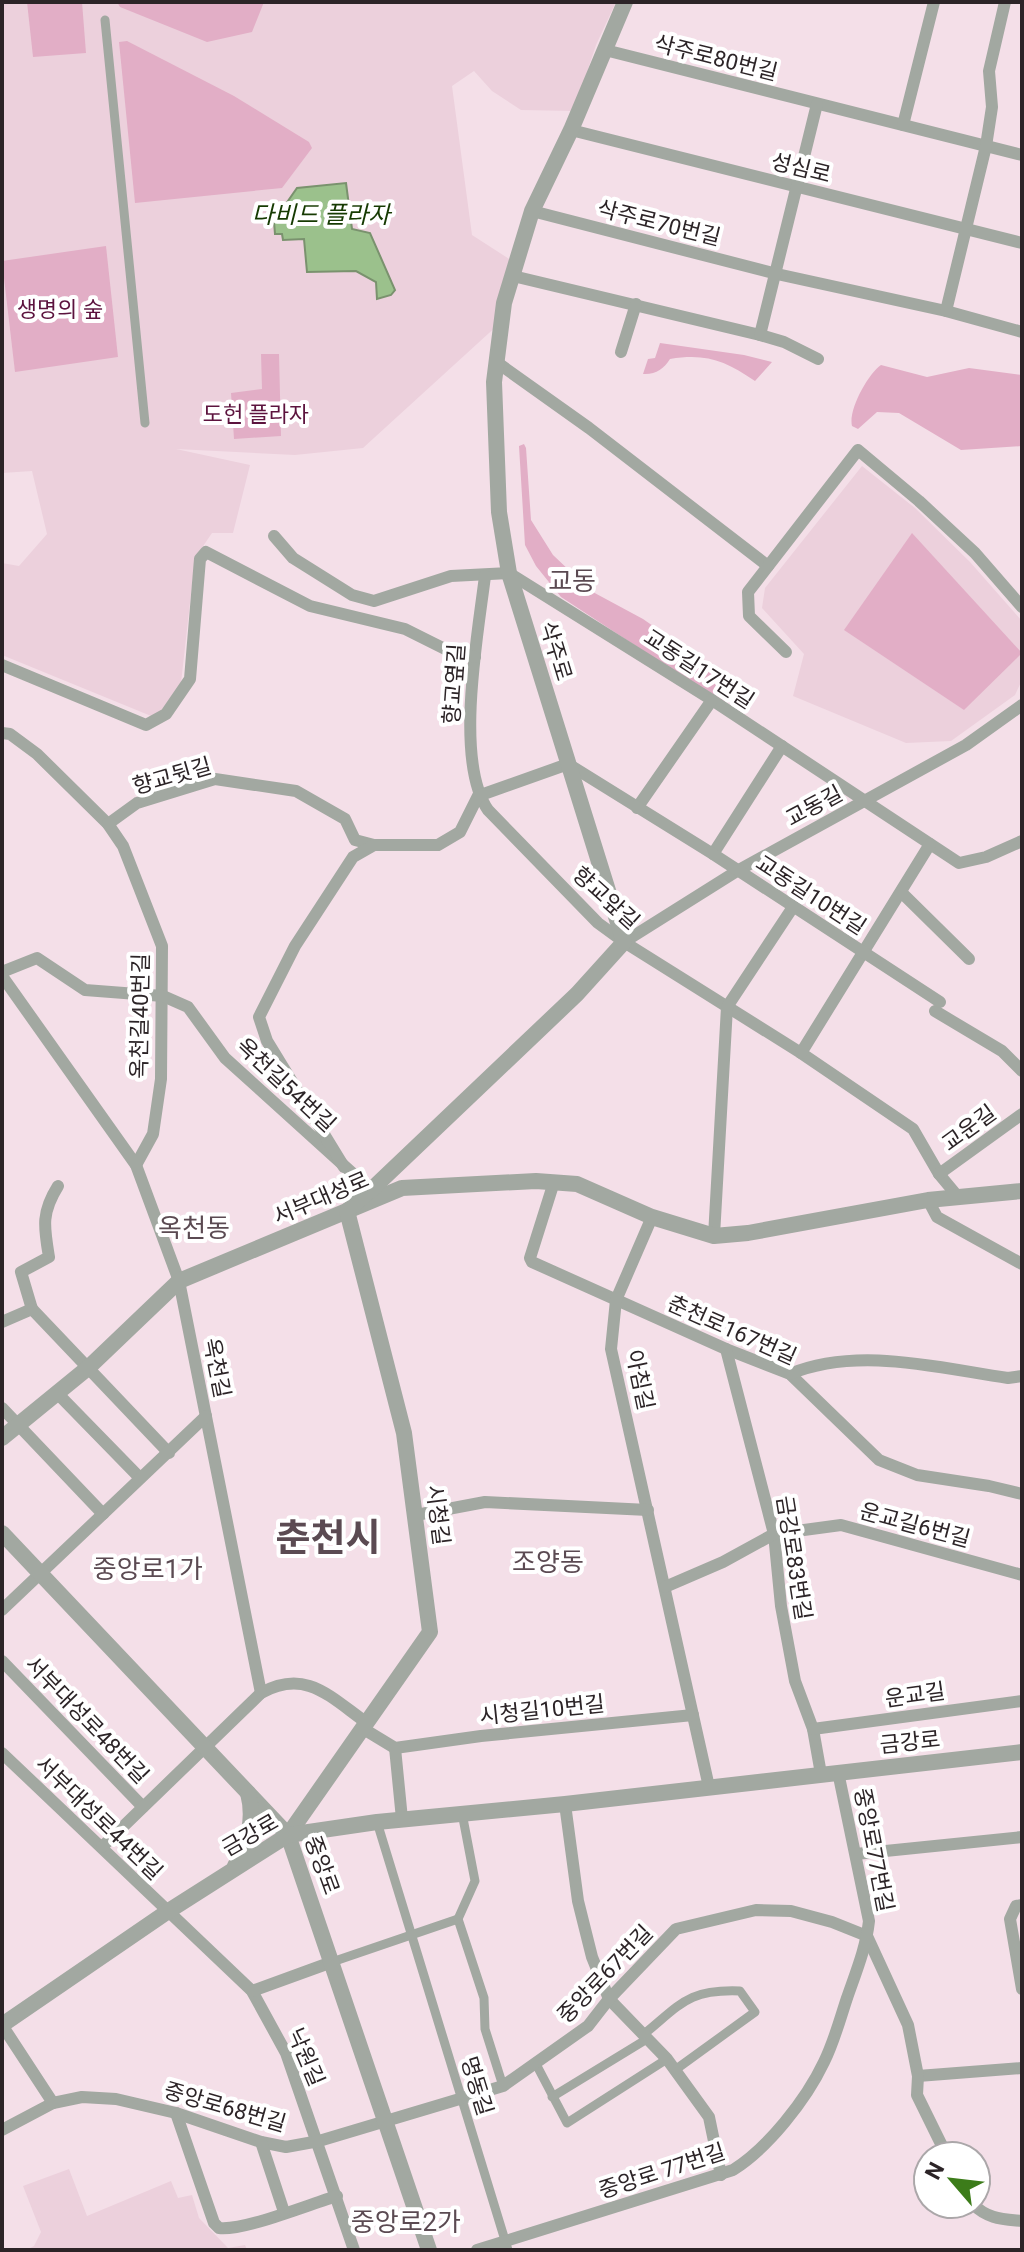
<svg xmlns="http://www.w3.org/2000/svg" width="1024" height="2252" font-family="Roboto,'Noto Sans KR',sans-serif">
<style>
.built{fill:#ecd0dc}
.green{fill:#e2aec6}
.water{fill:#9bc18c;stroke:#7a926e;stroke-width:2}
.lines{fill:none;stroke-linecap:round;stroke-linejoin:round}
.pedestrian{stroke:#a2a8a1;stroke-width:9}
.minor{stroke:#a2a8a1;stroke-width:12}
.tertiary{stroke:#a2a8a1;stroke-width:16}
.labels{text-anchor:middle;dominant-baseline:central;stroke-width:8;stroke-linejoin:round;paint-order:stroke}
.street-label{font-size:22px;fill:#2c2427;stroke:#fff}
.park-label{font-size:22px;fill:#5c133e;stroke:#fff}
.water-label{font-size:24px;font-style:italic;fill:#163a02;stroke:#fff}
.quarter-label{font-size:26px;fill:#5b4a52;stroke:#fff}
.town-label{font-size:38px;font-weight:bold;fill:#5b4a52;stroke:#fff}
</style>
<rect width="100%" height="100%" fill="#f4dfe8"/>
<!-- built -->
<g class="built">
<polygon points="2,2 616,2 596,45 574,111 521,110 492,91 474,71 452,86 472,235 517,264 500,323 363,448 295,455 176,449 250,465 233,533 212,533 195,558 181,683 156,718 2,655 2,563 19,566 47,534 32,471 2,473"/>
<polygon points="862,466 915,508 970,562 1022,621 1022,680 1015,695 951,741 906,743 793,696 804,654 762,608 765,588"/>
<polygon points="69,2169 87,2216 171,2181 178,2198 192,2195 199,2218 228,2248 245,2245 247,2250 26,2250 34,2246 41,2232 23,2186"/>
</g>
<!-- green -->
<g class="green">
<polygon points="27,2 82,2 86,53 33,57"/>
<polygon points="117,2 264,2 252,32 207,42 120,7"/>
<polygon points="127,41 234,96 309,142 312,148 282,188 135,203 119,42"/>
<polygon points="106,246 118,357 15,372 2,261"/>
<path d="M660,343L744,355L772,362L755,381C725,361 707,353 670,359C664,369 655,375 643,374L648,359L655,358Z"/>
<polygon points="261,354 279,354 281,436 234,439 231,393 262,389"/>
<path d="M881,365L927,377L969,368L1022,375V446L961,450L899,413L877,412L858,429L852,426C848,410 868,374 881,365Z"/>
<polygon points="524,444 526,448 531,520 553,555 591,591 643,619 735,683 723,703 561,597 536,566 525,545 519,446"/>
<polygon points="912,533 1022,653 964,710 844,630"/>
</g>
<!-- water -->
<polygon class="water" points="346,183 352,229 370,233 395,290 391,295 377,299 376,282 356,271 307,272 304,239 283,240 282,234 275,234 273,209 283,208 297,188"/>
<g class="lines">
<!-- pedestrian -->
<g class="pedestrian">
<polyline points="105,20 145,423"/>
<polyline points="462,1813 475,1881 458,1919 484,1998 485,2029 503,2086"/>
<polyline points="377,1822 508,2250"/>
<polyline points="332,1962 458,1919"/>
<path d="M643,2035C681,2004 688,1989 740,1991L755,2012L675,2070"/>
<polyline points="536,2064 567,2123 667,2059"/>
<polyline points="552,2097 647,2039"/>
</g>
<!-- minor -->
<g class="minor">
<polyline points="605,50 1022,155"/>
<polyline points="903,125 934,2"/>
<polyline points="571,130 1022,243"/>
<polyline points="532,211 777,274 946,311 1022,332"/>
<polyline points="513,276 760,335 817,104"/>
<polyline points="946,311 986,146 992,107 989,71 1005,2"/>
<polyline points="760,335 784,342 818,359"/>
<polyline points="621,352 636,304"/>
<polyline points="495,361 589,428 768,566"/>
<polyline points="274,536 293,558 352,595 374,601 451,576 509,573 712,700 959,863 986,857 1022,841"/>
<path d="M485,576C478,634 454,761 488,810L598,923L624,942L801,1053L913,1129L939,1174L959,1198"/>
<polyline points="786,652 749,616 748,592 858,450 919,501 975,553 1022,607"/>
<polyline points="2,665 146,725 166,714 190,679 200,559 206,552 310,606 405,629 445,649 475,657"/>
<polyline points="2,733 10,734 37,754 108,824 123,846 162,946 161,1079 153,1134 136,1165"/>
<polyline points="637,808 712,700"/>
<polyline points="108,824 137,803 215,779 296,791 345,819 355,840 374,845"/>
<polyline points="713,854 782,746"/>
<polyline points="901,892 969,959"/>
<polyline points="624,942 737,871 966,745 1022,705"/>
<polyline points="2,972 37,958 85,990 163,996 188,1007 225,1058 371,1190"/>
<path d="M2,976L136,1165L179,1281L261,1693C306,1668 330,1697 367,1723"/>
<polyline points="935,1011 1002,1051 1022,1071"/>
<polyline points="801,1053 930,844"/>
<polyline points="344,1167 267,1041 259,1017 295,946 353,857 374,845 438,845 460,832 478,796 568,764 713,854 940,1002"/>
<polyline points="939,1174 1022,1114"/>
<polyline points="554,1182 530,1258 532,1262 726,1349 790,1374 879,1460 917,1475 989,1486 1022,1494"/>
<polyline points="928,1200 937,1217 1022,1264"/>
<polyline points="652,1217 616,1300 611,1349 709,1787"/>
<polyline points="714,1236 727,1007 793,907"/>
<path d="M32,1309L21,1272L49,1257C44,1227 41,1213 58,1186"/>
<polyline points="2,1322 32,1309 169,1453"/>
<polyline points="726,1349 774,1534 781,1606 795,1681 813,1729 821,1774"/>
<path d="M790,1374C858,1346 938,1368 1008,1378L1022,1376"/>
<polyline points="58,1394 140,1478"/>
<polyline points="2,1408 103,1514"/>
<polyline points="416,1515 485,1502 648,1510"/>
<polyline points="665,1587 723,1562 774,1534 841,1525 1022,1575"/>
<polyline points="2,1610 206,1416"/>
<polyline points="2,1661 143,1807"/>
<polyline points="362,1728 395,1748 481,1736 693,1715"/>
<polyline points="813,1729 1022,1701"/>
<polyline points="395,1748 402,1819"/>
<polyline points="2,1753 252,1991 286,2053 354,2250"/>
<polyline points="565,1804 578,1901 592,1957 609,1999 667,2059 709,2117 721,2175"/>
<polyline points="102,1847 261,1693"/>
<polyline points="856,1854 1022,1837"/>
<polyline points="1022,1905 1016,1906 1010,1919 1022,1989"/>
<polyline points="252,1991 332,1962"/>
<polyline points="2,2025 53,2103"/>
<polyline points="918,2076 1022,2068"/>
<path d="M176,2113L214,2223L219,2228C244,2231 310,2204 337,2196"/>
<polyline points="2,2130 53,2103 82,2097 116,2099 176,2113 261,2142 286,2147 319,2141 503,2086 588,2026 609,1999 676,1929 756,1910 791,1911 832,1922 867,1936 908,2025 918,2076 917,2095 947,2156"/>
<polyline points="261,2142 284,2212"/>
<path d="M973,2204C987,2219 1003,2219 1022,2221"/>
<path d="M477,2250L733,2170C768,2148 806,2100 824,2062C834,2042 840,2019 847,1998C856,1972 866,1948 869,1921L838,1772"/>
</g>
<!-- tertiary -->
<g class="tertiary">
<polyline points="2,1438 89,1367 179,1281 402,1188 536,1181 577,1184 652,1217 714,1236 748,1233 928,1200 1022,1191"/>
<polyline points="2,1533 288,1835 429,2250"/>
<polyline points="288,1835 430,1632 404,1433 347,1211 371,1190 577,994 624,942 509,573 499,512 494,382 504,303 532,211 571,130 625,2"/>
<path d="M235,1866C248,1842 255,1820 248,1793"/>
<polyline points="2,2025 167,1912 288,1835 377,1822 565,1804 1022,1752"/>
</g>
</g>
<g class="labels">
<!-- street labels -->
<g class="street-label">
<text transform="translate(716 58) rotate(14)">삭주로80번길</text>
<text transform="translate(801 168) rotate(14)">성심로</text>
<text transform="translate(659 223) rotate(14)">삭주로70번길</text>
<text transform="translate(556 651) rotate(73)">삭주로</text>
<text transform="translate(699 669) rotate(33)">교동길17번길</text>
<text transform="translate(454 684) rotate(-86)">향교옆길</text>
<text transform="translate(172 776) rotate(-16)">향교뒷길</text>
<text transform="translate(814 806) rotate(-28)">교동길</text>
<text transform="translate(811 895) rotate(33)">교동길10번길</text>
<text transform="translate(606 898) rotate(42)">향교앞길</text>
<text transform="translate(140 1016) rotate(-89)">옥천길40번길</text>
<text transform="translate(286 1085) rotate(43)">옥천길54번길</text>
<text transform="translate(969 1128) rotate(-36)">교운길</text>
<text transform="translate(321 1198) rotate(-23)">서부대성로</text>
<text transform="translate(732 1330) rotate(24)">춘천로167번길</text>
<text transform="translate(217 1368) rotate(79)">옥천길</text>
<text transform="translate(640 1380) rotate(78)">아침길</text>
<text transform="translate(438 1515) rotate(83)">시청길</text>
<text transform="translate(915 1525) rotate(15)">운교길6번길</text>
<text transform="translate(794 1558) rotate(81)">금강로83번길</text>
<text transform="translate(915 1695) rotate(-8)">운교길</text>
<text transform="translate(542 1710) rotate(-6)">시청길10번길</text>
<text transform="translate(87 1720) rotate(46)">서부대성로48번길</text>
<text transform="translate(910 1742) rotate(-6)">금강로</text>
<text transform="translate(99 1818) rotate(44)">서부대성로44번길</text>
<text transform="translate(250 1835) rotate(-30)">금강로</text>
<text transform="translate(874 1850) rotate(79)">중앙로77번길</text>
<text transform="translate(322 1865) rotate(70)">중앙로</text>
<text transform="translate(605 1974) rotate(-46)">중앙로67번길</text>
<text transform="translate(306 2057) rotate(67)">낙원길</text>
<text transform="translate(477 2086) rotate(73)">명동길</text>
<text transform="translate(225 2107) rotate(16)">중앙로68번길</text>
<text transform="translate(662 2171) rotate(-18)">중앙로 77번길</text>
</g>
<!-- park labels -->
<g class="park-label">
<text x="60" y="309">생명의 숲</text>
<text x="256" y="414">도헌 플라자</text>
</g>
<!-- water labels -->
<g class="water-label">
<text x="321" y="215">다비드 플라자</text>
</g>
<!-- quarter labels -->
<g class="quarter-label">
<text x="572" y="581">교동</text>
<text x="194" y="1228">옥천동</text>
<text x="548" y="1562">조양동</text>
<text x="148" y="1569">중앙로1가</text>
<text x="406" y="2222">중앙로2가</text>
</g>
<!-- town labels -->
<g class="town-label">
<text x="328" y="1538">춘천시</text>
</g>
</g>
<!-- border -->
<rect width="1024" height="2252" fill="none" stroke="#2c2427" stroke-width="8"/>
<!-- north arrow -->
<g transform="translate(952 2180) rotate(298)"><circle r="38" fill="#ffffff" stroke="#aba7a9" stroke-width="2"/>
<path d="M0-6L14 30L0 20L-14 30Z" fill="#3c7c1a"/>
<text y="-12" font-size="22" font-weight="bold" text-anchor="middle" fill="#2c2427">N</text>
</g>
</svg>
